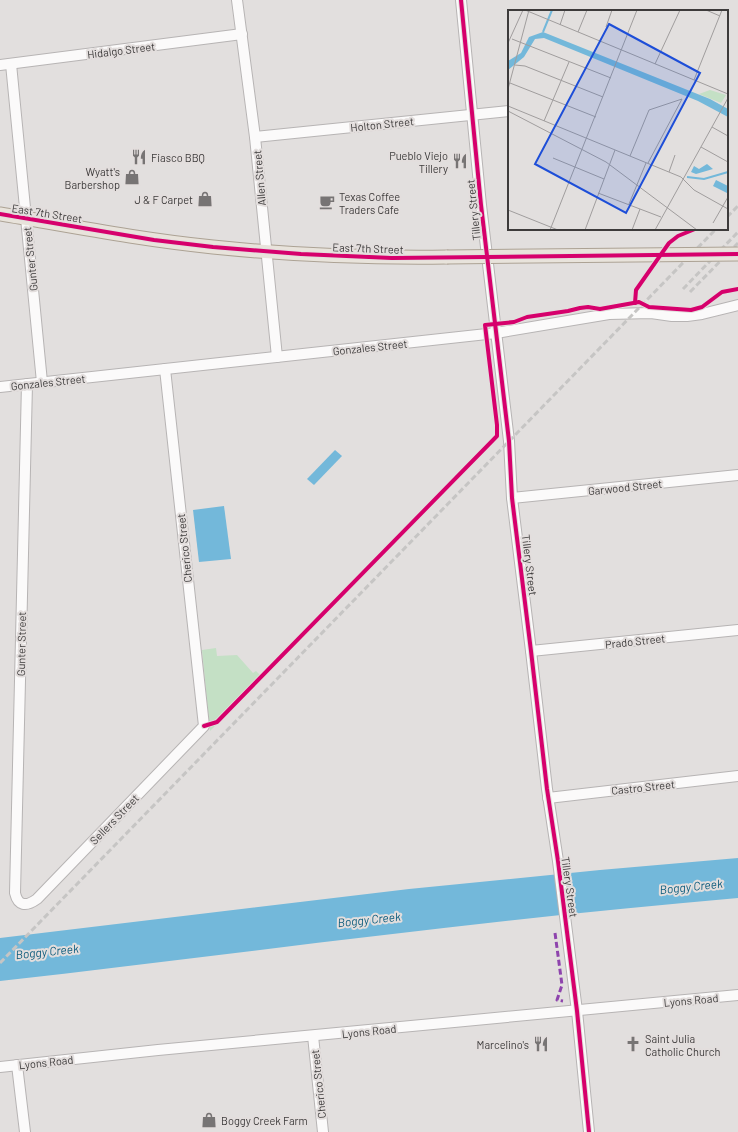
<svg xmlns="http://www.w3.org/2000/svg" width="738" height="1132" font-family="Barlow,sans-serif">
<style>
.green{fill:#c4e0c5}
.water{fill:#73b8da}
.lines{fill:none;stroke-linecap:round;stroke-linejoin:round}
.minor-casing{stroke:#b7b4b4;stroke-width:12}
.major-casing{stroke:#aca294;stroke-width:15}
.minor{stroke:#fbfafa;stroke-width:10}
.major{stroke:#e8e3db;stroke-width:13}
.rail{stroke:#c6c5c4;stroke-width:3;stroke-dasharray:6 3;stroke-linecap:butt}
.major-bridge-casing{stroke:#aca294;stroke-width:15;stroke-linecap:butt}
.major-bridge{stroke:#e8e3db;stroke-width:13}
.quiet{stroke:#8e44ad;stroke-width:3;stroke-dasharray:6 3;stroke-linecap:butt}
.cycleway-casing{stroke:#e3dedd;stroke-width:6}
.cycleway{stroke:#d6006c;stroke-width:4}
.labels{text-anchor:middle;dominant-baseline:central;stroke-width:4;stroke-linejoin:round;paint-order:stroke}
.street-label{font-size:11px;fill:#3d3b3b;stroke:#e3dedd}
.poi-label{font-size:11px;fill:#3d3b3b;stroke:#e3dedd;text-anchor:end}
.water-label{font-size:12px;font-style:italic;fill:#0b5b7c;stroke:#e3dedd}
.inset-river{fill:none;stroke:#73b8da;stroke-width:2}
.inset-road{fill:none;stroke:#a09d9d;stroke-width:1}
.view{fill:#1d4ed8;fill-opacity:0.15;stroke:#1d4ed8;stroke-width:2}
.inset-edge{fill:none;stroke:#3d3b3b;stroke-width:2}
</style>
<rect width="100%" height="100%" fill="#e2dfde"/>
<!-- green -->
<polygon class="green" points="216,648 217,656 237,655 253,673 256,671 263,678 210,731 202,650"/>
<!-- water -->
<g class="water">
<polygon points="335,450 342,456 314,485 307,479"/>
<polygon points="224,506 231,559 199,562 193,510"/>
<path d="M738,858V898C491,919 246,953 0,981V938L409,889L600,870Z"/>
</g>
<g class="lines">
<!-- minor casing -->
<g class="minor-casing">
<g id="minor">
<polyline points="237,0 255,137 277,357"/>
<polyline points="461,0 481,205 509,441 512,498 531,651 547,789 558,861 577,1011 589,1132"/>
<polyline points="11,64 42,382"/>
<polyline points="0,65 242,34"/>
<polyline points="255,137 509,111"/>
<path d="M27,384L15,893C18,906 26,907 37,899L204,726L165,369"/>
<polyline points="0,387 496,333 609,314 651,313 672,316 687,316 702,314 738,305"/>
<polyline points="512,498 738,475"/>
<polyline points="531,651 738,630"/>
<polyline points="548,798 738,776"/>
<polyline points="313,1036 323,1132"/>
<polyline points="17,1065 25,1132"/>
<polyline points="0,1067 158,1050 738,995"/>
</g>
</g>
<!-- major casing -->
<g class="major-casing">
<path id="major" d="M0,214C71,226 142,240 213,247C291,255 369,258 447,257"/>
</g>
<!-- minor -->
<use href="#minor" class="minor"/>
<!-- major -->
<use href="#major" class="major"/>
<!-- rail -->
<g class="rail">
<polyline points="727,217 738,206"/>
<polyline points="683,289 738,232"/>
<polyline points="690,292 738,243"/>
<polyline points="0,963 716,229"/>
</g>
<!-- major-bridge casing -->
<g class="major-bridge-casing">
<polyline id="major-bridge" points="447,257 738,254"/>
</g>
<!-- major-bridge -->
<use href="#major-bridge" class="major-bridge"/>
<!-- quiet -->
<polyline class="quiet" points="555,933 562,985 557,1000 563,1001"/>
<!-- cycleway casing -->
<g class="cycleway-casing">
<g id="cycleway">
<polyline points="461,0 481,205 509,441 512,498 531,651 547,789 558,861 577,1011 589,1132"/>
<polyline points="0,214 154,240 213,247 301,254 392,258 738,254"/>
<polyline points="635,303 636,290 669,243 678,236 695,229"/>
<polyline points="204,726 217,722 497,436 497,425 485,325 514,322 527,317 568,311 580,308 588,307 600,309 639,302 649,307 691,310 702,307 722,292 738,289"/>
</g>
</g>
<!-- cycleway -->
<use href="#cycleway" class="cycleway"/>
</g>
<!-- icons -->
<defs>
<g id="restaurant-bare" transform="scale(1.2)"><path d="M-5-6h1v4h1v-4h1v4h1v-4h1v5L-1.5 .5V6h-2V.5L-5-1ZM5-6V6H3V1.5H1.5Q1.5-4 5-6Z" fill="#777474" stroke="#e3dedd" stroke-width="2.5" paint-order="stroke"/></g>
<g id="shop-bare" transform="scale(1.2)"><path d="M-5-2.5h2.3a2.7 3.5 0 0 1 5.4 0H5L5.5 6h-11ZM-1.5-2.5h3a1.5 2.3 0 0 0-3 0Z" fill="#777474" stroke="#e3dedd" stroke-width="2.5" paint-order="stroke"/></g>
<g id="cafe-bare" transform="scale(1.2)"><path d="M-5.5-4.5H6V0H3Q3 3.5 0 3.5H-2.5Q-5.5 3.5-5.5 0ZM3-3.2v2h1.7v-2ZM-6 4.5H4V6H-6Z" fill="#777474" stroke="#e3dedd" stroke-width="2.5" paint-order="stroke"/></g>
<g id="church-bare" transform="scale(1.2)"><path d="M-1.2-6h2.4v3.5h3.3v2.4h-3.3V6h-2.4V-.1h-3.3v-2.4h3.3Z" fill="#777474" stroke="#e3dedd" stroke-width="2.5" paint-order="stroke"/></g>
</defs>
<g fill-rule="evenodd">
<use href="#restaurant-bare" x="139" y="157"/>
<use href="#restaurant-bare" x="460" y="161"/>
<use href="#shop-bare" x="132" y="177"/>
<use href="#shop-bare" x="205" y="199"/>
<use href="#cafe-bare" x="327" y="202"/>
<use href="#restaurant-bare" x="541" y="1044"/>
<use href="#church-bare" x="633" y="1044"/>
<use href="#shop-bare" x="209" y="1120"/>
</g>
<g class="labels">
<!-- street labels -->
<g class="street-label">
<text transform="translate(121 50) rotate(-7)">Hidalgo Street</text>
<text transform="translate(382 124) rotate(-6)">Holton Street</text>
<text transform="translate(259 178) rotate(-95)">Allen Street</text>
<text transform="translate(473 210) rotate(-96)">Tillery Street</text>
<text transform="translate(47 213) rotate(9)">East 7th Street</text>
<text transform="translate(368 248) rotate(2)">East 7th Street</text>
<text transform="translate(30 259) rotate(-96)">Gunter Street</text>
<text transform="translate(370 347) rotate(-6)">Gonzales Street</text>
<text transform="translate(48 382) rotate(-6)">Gonzales Street</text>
<text transform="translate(625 487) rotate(-6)">Garwood Street</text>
<text transform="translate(184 548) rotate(-96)">Cherico Street</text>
<text transform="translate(530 565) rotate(83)">Tillery Street</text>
<text transform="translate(635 641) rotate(-6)">Prado Street</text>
<text transform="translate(21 644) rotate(-89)">Gunter Street</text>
<text transform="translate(643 787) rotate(-6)">Castro Street</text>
<text transform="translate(114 819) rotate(-46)">Sellers Street</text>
<text transform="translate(570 887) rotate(82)">Tillery Street</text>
<text transform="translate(691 1000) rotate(-5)">Lyons Road</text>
<text transform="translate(369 1031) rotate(-6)">Lyons Road</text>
<text transform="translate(46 1062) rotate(-6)">Lyons Road</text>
<text transform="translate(318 1084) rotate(-96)">Cherico Street</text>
</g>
<!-- poi labels -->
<g class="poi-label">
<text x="448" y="155">Pueblo Viejo<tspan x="448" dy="13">Tillery</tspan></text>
<text x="151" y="157" text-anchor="start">Fiasco BBQ</text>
<text x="120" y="171">Wyatt's<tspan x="120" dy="13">Barbershop</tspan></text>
<text x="339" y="196" text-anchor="start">Texas Coffee<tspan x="339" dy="13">Traders Cafe</tspan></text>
<text x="193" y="199">J &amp; F Carpet</text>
<text x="645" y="1038" text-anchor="start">Saint Julia<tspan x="645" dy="13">Catholic Church</tspan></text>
<text x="529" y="1044">Marcelino's</text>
<text x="221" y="1120" text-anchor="start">Boggy Creek Farm</text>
</g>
<!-- water labels -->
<g class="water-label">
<text transform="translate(691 886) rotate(-6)">Boggy Creek</text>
<text transform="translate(369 919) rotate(-6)">Boggy Creek</text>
<text transform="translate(47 951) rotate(-6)">Boggy Creek</text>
</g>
</g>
<!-- overview -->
<g transform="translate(508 10)">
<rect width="220" height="220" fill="#e2dfde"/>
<path d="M202,80L218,85L213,93L191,84Z" fill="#c4e0c5"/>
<path d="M35,22L202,89L220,99V107L190,91L36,28L27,29L16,47L0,60V51L13,43L21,27ZM199,154L205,159L188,164L183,162L186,156L191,159ZM208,170L220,176L219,183L205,176Z" fill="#73b8da"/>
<path class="inset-river" d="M35,22L44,0M179,167L196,169L220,162"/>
<path class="inset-road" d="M17,0L220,84M198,0L212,6M52,15L57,0M98,17L104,0M70,22L79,0M4,29L103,68M0,33L15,0M147,54L172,0M7,55L17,56L95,87M186,70L214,0M2,73L88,107M0,79L21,0M0,96L173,167L186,180L220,199M0,101L98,152L189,220M36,111L61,52M204,117L220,126M193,137L220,152M122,146L141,100L174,89L140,153M45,148L96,169M161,162L167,145M90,183L153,207M121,194L138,153M0,200L50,220M205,213L220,187M42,220L129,0M77,220L107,140M124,220L132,199M147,220L220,88"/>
<path class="view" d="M101,14L192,63L118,203L27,154Z"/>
<rect width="220" height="220" class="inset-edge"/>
</g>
</svg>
